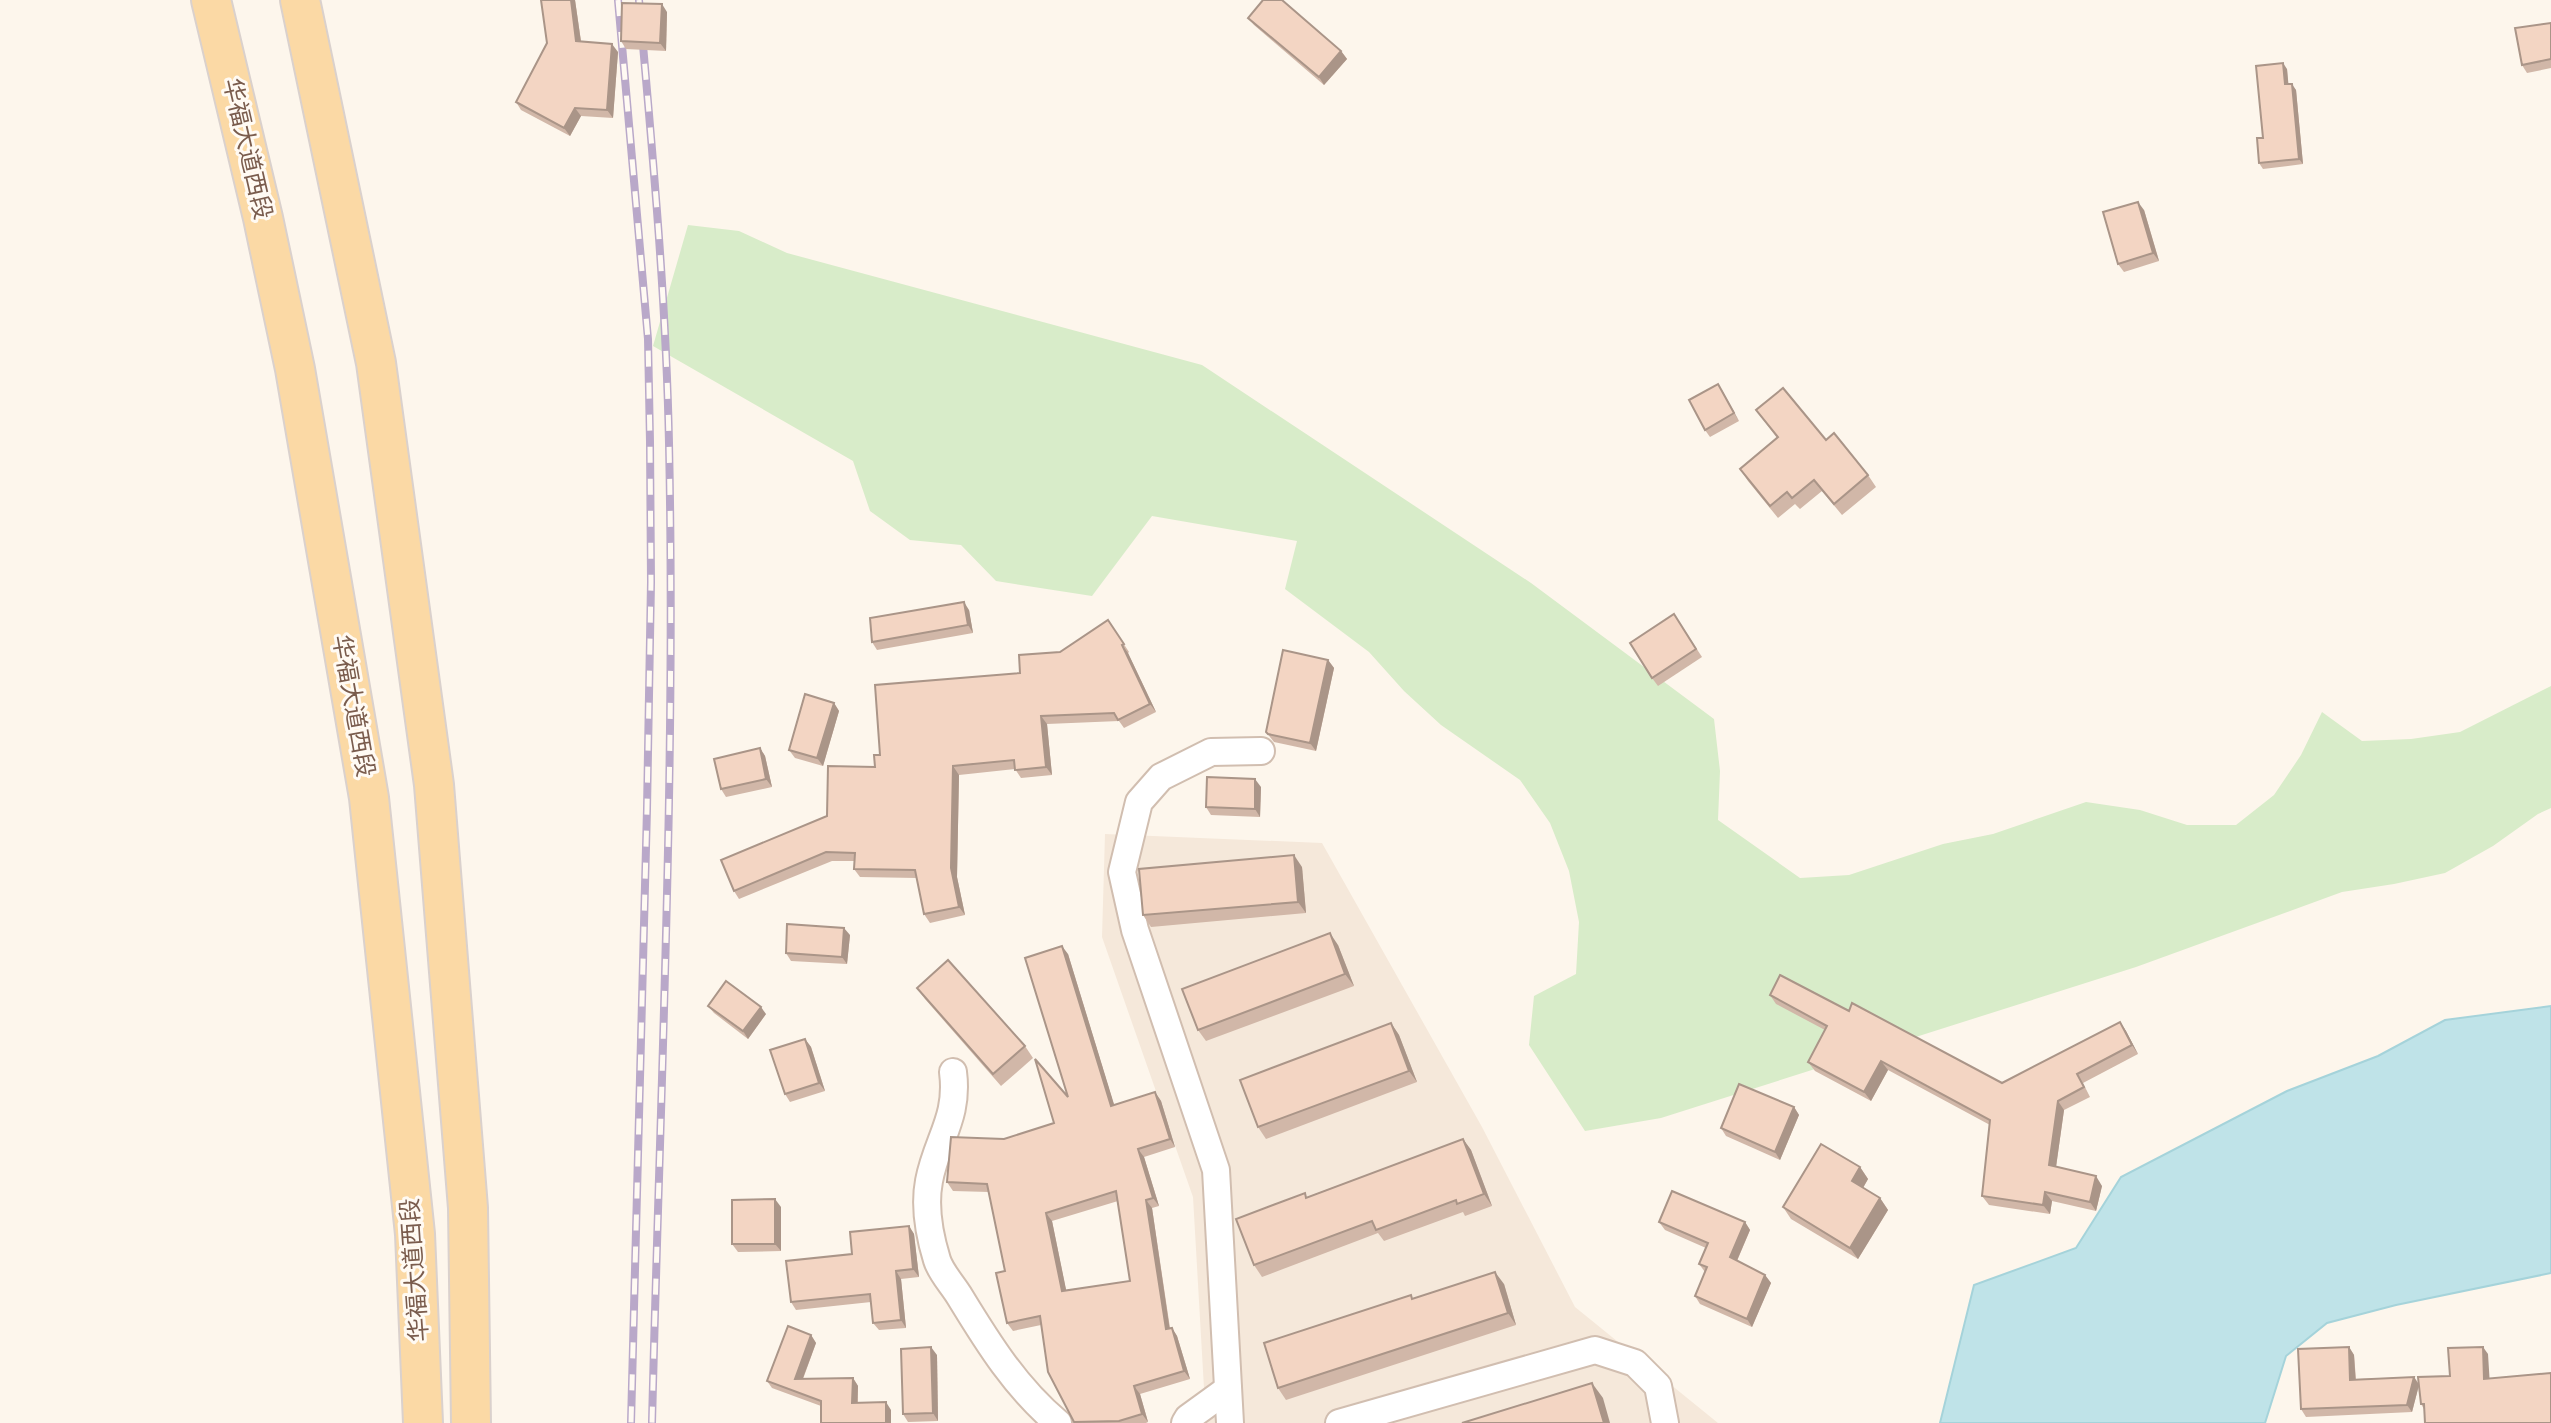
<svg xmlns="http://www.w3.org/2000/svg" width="2551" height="1423" font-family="'Varela Round','Noto Sans SC',sans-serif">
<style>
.residential{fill:#f5e8da}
.green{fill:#d8ecc9}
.water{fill:#bfe3e8;stroke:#a5d3da;stroke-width:2}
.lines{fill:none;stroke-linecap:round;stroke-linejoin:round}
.street-casing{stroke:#d1beb0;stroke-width:30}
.primary-casing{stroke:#dad1cd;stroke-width:42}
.street{stroke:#fff;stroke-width:26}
.primary{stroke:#fbd9a5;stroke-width:38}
.rail-casing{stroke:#b9a8c9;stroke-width:8}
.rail{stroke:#fffaf3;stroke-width:5;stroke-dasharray:16;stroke-linecap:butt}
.wall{fill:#d1b7a8;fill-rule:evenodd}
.shaded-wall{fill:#aa9588}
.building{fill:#f3d5c3;stroke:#aa9588;stroke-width:2;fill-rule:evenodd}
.labels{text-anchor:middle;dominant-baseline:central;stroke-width:6;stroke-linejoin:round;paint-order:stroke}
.street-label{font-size:24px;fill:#7a5c4d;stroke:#fffaf3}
</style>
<rect width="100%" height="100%" fill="#fdf6ec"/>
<!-- residential -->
<polygon class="residential" points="1105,834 1322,843 1482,1127 1575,1307 1718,1423 1206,1423 1193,1197 1102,937"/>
<!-- green -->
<polygon class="green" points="688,225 739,231 787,253 1202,365 1531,583 1714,719 1720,771 1718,820 1800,878 1849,875 1943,844 1993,834 2086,802 2140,810 2187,825 2236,825 2274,795 2301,755 2322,712 2362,741 2411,739 2460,732 2551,686 2551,808 2538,814 2493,846 2445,873 2394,884 2342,892 2136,967 1661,1118 1585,1131 1529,1045 1534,996 1576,974 1579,922 1569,871 1550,823 1520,780 1441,725 1404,691 1369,652 1285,589 1297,541 1152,516 1092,596 996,581 961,545 910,540 870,511 853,461 653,346"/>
<!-- water -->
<polygon class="water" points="2551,1006 2551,1273 2396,1305 2327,1323 2286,1356 2265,1423 1940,1423 1974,1285 2076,1248 2121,1177 2287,1091 2378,1056 2445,1020"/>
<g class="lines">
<!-- street casing -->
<g class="street-casing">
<g id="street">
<path d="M953,1072C959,1118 937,1139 929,1181C924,1207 929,1234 937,1260C941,1273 953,1285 960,1297C988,1343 1016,1388 1058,1423"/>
<polyline points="1185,1423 1188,1418 1228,1389"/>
<polyline points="1230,1423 1216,1170 1135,930 1122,872 1139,802 1161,777 1211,752 1261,751"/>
<polyline points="1339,1423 1595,1350 1635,1363 1658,1386 1665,1423"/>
</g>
</g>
<!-- primary casing -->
<g class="primary-casing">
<g id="primary">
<polyline points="211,0 263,218 295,369 369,798 415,1234 423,1423"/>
<polyline points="300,0 376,363 434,785 468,1208 471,1423"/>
</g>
</g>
<!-- street -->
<use href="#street" class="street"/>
<!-- primary -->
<use href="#primary" class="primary"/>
<!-- rail casing -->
<g class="rail-casing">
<g id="rail">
<polyline points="618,0 648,339 650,442 651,582 647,809 631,1423"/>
<path d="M639,0C652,147 666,295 669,443C676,769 660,1096 652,1423"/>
</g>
</g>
<!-- rail -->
<use href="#rail" class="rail"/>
</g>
<!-- wall -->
<g class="wall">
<polygon points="541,0 575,0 581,41 618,52 613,118 581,116 570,136 521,110 516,102 547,43"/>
<polygon points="667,12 666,51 626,49 621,41"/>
<polygon points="1248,18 1341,51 1347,59 1324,85 1254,25"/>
<polygon points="2551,23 2551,68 2527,73 2522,65"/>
<polygon points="2287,69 2288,84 2296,90 2303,164 2263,169 2259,163 2263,138"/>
<polygon points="2144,210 2159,261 2124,272 2118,264"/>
<polygon points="1718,384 1739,421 1710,437 1705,430"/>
<polygon points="1756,410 1826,440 1868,475 1876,487 1842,515 1822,491 1800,509 1795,504 1778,518 1748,481 1740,469 1777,438"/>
<polygon points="969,610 973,633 877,650 872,642"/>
<polygon points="1674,614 1702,657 1658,686 1652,678"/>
<polygon points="1108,620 1129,652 1128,653 1156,712 1124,728 1119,721 1047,724 1052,775 1021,778 1015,769 959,775 957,877 965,915 930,923 924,914 917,878 860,877 854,869 855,861 832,861 739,899 734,891 827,816 875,767 880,755 1020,673 1060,652"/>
<polygon points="1328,660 1334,668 1316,751 1274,742 1266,732"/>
<polygon points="834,703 839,711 823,766 795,758 789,750"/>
<polygon points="760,748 765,756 772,787 726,797 721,789"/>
<polygon points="1261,787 1260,817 1211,815 1206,807"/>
<polygon points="1302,867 1306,913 1151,927 1143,915"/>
<polygon points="850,935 847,964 791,961 786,953"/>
<polygon points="1338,945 1354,986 1206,1041 1198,1030"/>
<path d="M1068,954L1114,1105L1155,1092L1161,1101L1175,1147L1144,1157L1159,1206L1152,1208L1170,1328H1172L1177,1336L1190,1379L1140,1394L1148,1422L1146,1423H1075L1048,1372L1041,1325L1013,1331L1007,1323L1005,1271L989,1192L953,1191L947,1182L1004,1139L1054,1123L1068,1097ZM1118,1201L1130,1281L1066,1290L1052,1221Z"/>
<polygon points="917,988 1025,1046 1033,1058 1001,1086 925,999"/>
<polygon points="1770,995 1849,1011 2002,1083 2120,1022 2126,1031 2138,1054 2083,1083 2090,1097 2064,1110 2056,1167 2102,1186 2096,1211 2052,1201 2050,1214 1989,1205 1982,1196 1990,1125 1888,1070 1871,1101 1815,1071 1808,1062 1825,1030 1776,1004"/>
<polygon points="708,1006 766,1014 748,1039 714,1013"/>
<polygon points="1391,1023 1399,1035 1417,1082 1266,1139 1258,1127"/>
<polygon points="805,1039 811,1047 825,1091 790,1102 785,1094"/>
<polygon points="1794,1107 1799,1115 1780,1160 1726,1136 1721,1128"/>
<polygon points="1463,1139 1471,1150 1492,1206 1465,1216 1463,1212 1384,1241 1378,1233 1262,1277 1254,1265 1307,1197"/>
<polygon points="1860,1167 1868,1179 1863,1188 1880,1198 1888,1210 1858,1259 1791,1219 1783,1207"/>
<polygon points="781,1207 781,1251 738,1252 732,1244"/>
<polygon points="1659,1222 1745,1222 1750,1230 1737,1261 1765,1275 1771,1283 1752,1327 1700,1304 1695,1296 1705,1272 1699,1264 1706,1248 1665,1230"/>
<polygon points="909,1226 914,1234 919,1277 901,1279 906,1328 879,1330 873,1323 871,1302 796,1310 791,1302 852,1254"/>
<polygon points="1504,1284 1516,1325 1286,1400 1278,1388"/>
<polygon points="811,1335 816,1343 803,1379 853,1378 858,1386 858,1403 891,1410 821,1406 772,1388 767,1381"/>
<polygon points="2349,1347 2354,1355 2356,1379 2414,1377 2419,1384 2450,1376 2488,1354 2424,1409 2421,1404 2419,1385 2412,1412 2306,1417 2301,1409"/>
<polygon points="937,1355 938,1421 908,1422 903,1414"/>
</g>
<!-- shaded-wall -->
<g class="shaded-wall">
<polygon points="571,0 575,0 582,49 576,41"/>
<polygon points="662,4 667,12 666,51 660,43"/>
<polygon points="612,44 618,52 613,118 607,110"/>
<polygon points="1341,51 1347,59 1324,85 1319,77"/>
<polygon points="2283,63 2287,69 2289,90 2285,84"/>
<polygon points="2292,84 2296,90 2303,164 2299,159"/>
<polygon points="575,108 581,116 570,136 564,128"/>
<polygon points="2138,202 2144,210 2159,261 2153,253"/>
<polygon points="1718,384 1723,392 1739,421 1734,413"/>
<polygon points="964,602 969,610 973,633 968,625"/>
<polygon points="1122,645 1128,653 1156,712 1150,704"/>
<polygon points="1328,660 1334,668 1316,751 1310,743"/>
<polygon points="834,703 839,711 823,766 817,758"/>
<polygon points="1041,716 1047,724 1052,775 1046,767"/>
<polygon points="760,748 765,756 772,787 766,779"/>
<polygon points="953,766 959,775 957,877 965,915 959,907 951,868"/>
<polygon points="1255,779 1261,787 1260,817 1255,809"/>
<polygon points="1294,855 1302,867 1306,913 1298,902"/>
<polygon points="844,928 850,935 847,964 842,957"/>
<polygon points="1330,933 1338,945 1354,986 1345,974"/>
<polygon points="1062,946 1068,954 1117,1114 1111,1106"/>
<polygon points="761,1007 766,1014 748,1039 743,1031"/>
<polygon points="2120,1022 2126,1031 2138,1054 2132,1045"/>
<polygon points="1391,1023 1399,1035 1417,1082 1409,1071"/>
<polygon points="805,1039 811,1047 825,1091 819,1083"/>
<polygon points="1881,1061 1888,1070 1871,1101 1864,1092"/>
<polygon points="1155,1092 1161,1101 1175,1147 1170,1139"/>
<polygon points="2058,1101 2064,1110 2055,1174 2049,1165"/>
<polygon points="1794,1107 1799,1115 1780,1160 1775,1152"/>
<polygon points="1463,1139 1471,1150 1492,1206 1484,1194"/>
<polygon points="1138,1149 1144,1157 1159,1206 1153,1198"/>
<polygon points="1860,1167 1868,1179 1860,1193 1852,1181"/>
<polygon points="2096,1176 2102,1186 2096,1211 2090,1202"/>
<polygon points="2045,1192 2052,1201 2050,1214 2043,1205"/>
<polygon points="1880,1198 1888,1210 1858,1259 1850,1248"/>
<polygon points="775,1199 781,1207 781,1251 775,1244"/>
<polygon points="1146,1200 1152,1208 1171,1338 1166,1329"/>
<polygon points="1046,1213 1052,1221 1068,1299 1062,1291"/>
<polygon points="1745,1222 1750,1230 1735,1265 1730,1257"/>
<polygon points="909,1226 914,1234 919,1277 913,1269"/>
<polygon points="896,1271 901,1279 906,1328 901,1320"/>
<polygon points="1495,1272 1504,1284 1516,1325 1508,1313"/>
<polygon points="1765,1275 1771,1283 1752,1327 1747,1319"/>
<polygon points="1172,1328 1177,1336 1190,1379 1184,1371"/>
<polygon points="811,1335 816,1343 800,1386 795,1379"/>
<polygon points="931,1347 937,1355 938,1421 933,1413"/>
<polygon points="2349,1347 2354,1355 2356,1387 2350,1380"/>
<polygon points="2483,1347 2488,1354 2490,1386 2484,1379"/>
<polygon points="2414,1377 2419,1385 2412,1412 2407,1405"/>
<polygon points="853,1378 858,1386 857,1410 852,1403"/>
<polygon points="1592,1383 1603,1398 1610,1423 1604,1423"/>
<polygon points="1134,1386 1140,1394 1148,1422 1142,1414"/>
<polygon points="886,1402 891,1410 891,1423 886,1423"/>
</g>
<!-- building -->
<g class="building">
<polygon points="541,0 571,0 576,41 612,44 607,110 575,108 564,128 516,102 547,43"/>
<polygon points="1263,0 1282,0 1341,51 1319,77 1248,18"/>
<polygon points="622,3 662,4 660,43 621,41"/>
<polygon points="2551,23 2551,59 2522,65 2515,28"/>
<polygon points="2283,63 2285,84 2292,84 2299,159 2259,163 2257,138 2263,138 2256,66"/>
<polygon points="2138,202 2153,253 2118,264 2103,212"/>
<polygon points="1718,384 1734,413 1705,430 1689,400"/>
<polygon points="1783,388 1826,440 1834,433 1868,475 1834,504 1814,480 1792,498 1787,492 1770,506 1740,469 1778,437 1756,410"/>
<polygon points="964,602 968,625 872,642 870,618"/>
<polygon points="1674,614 1696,649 1652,678 1630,643"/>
<polygon points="1108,620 1124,644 1122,645 1150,704 1118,720 1114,713 1041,716 1046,767 1015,770 1014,760 953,766 951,868 959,907 924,914 915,870 854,869 855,853 826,852 734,891 721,860 827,816 828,766 875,767 874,755 880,755 875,685 1020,673 1019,655 1060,652"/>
<polygon points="1283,650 1328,660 1310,743 1268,734 1266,732"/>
<polygon points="805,694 834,703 817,758 789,750"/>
<polygon points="760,748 766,779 721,789 714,759"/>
<polygon points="1207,777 1255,779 1255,809 1206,807"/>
<polygon points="1294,855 1298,902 1143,915 1139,869"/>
<polygon points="787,924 844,928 842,957 786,953"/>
<polygon points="1330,933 1345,974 1198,1030 1182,989"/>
<path d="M1062,946L1111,1106L1155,1092L1170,1139L1138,1149L1153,1198L1146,1200L1166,1329L1172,1328L1184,1371L1134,1386L1142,1414L1119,1421L1074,1422L1048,1372L1040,1316L1007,1323L996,1273L1005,1271L987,1184L947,1182L951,1137L1004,1139L1054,1123L1035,1059L1068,1097L1025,958ZM1116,1191L1130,1281L1062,1291L1046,1213Z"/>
<polygon points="948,960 1025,1046 993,1074 917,988"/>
<polygon points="1780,975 1849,1011 1852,1003 2002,1083 2120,1022 2132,1045 2077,1074 2084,1087 2058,1101 2049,1165 2096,1176 2090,1202 2045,1192 2043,1205 1982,1196 1990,1120 1881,1061 1864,1092 1808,1062 1827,1026 1770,995"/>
<polygon points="726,981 761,1007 743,1031 708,1006"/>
<polygon points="1391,1023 1409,1071 1258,1127 1240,1080"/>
<polygon points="805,1039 819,1083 785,1094 770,1050"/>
<polygon points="1739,1084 1794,1107 1775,1152 1721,1128"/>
<polygon points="1463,1139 1484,1194 1457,1204 1456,1200 1376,1230 1372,1221 1254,1265 1236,1219 1305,1193 1306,1198"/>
<polygon points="1821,1144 1860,1167 1852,1181 1880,1198 1850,1248 1783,1207"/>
<polygon points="1672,1191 1745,1222 1730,1257 1765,1275 1747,1319 1695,1296 1707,1267 1699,1264 1708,1243 1659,1222"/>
<polygon points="775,1199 775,1244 732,1244 732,1200"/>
<polygon points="909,1226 913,1269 896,1271 901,1320 873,1323 870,1294 791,1302 786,1261 852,1254 850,1232"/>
<polygon points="1495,1272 1508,1313 1278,1388 1264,1343 1411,1295 1412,1299"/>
<polygon points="788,1326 811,1335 795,1379 853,1378 852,1403 886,1402 886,1423 821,1423 821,1401 767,1381"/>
<polygon points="931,1347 933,1413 903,1414 901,1349"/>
<polygon points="2349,1347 2350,1380 2414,1377 2407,1405 2301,1409 2298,1349"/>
<polygon points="2483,1347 2484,1379 2551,1373 2551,1423 2425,1423 2424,1404 2421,1404 2418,1377 2450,1376 2448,1348"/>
<polygon points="1592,1383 1604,1423 1462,1423"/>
</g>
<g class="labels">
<!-- street labels -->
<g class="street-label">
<text transform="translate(247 149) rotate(77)">华福大道西段</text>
<text transform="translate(353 706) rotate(80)">华福大道西段</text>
<text transform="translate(415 1270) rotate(-94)">华福大道西段</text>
</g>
</g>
</svg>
